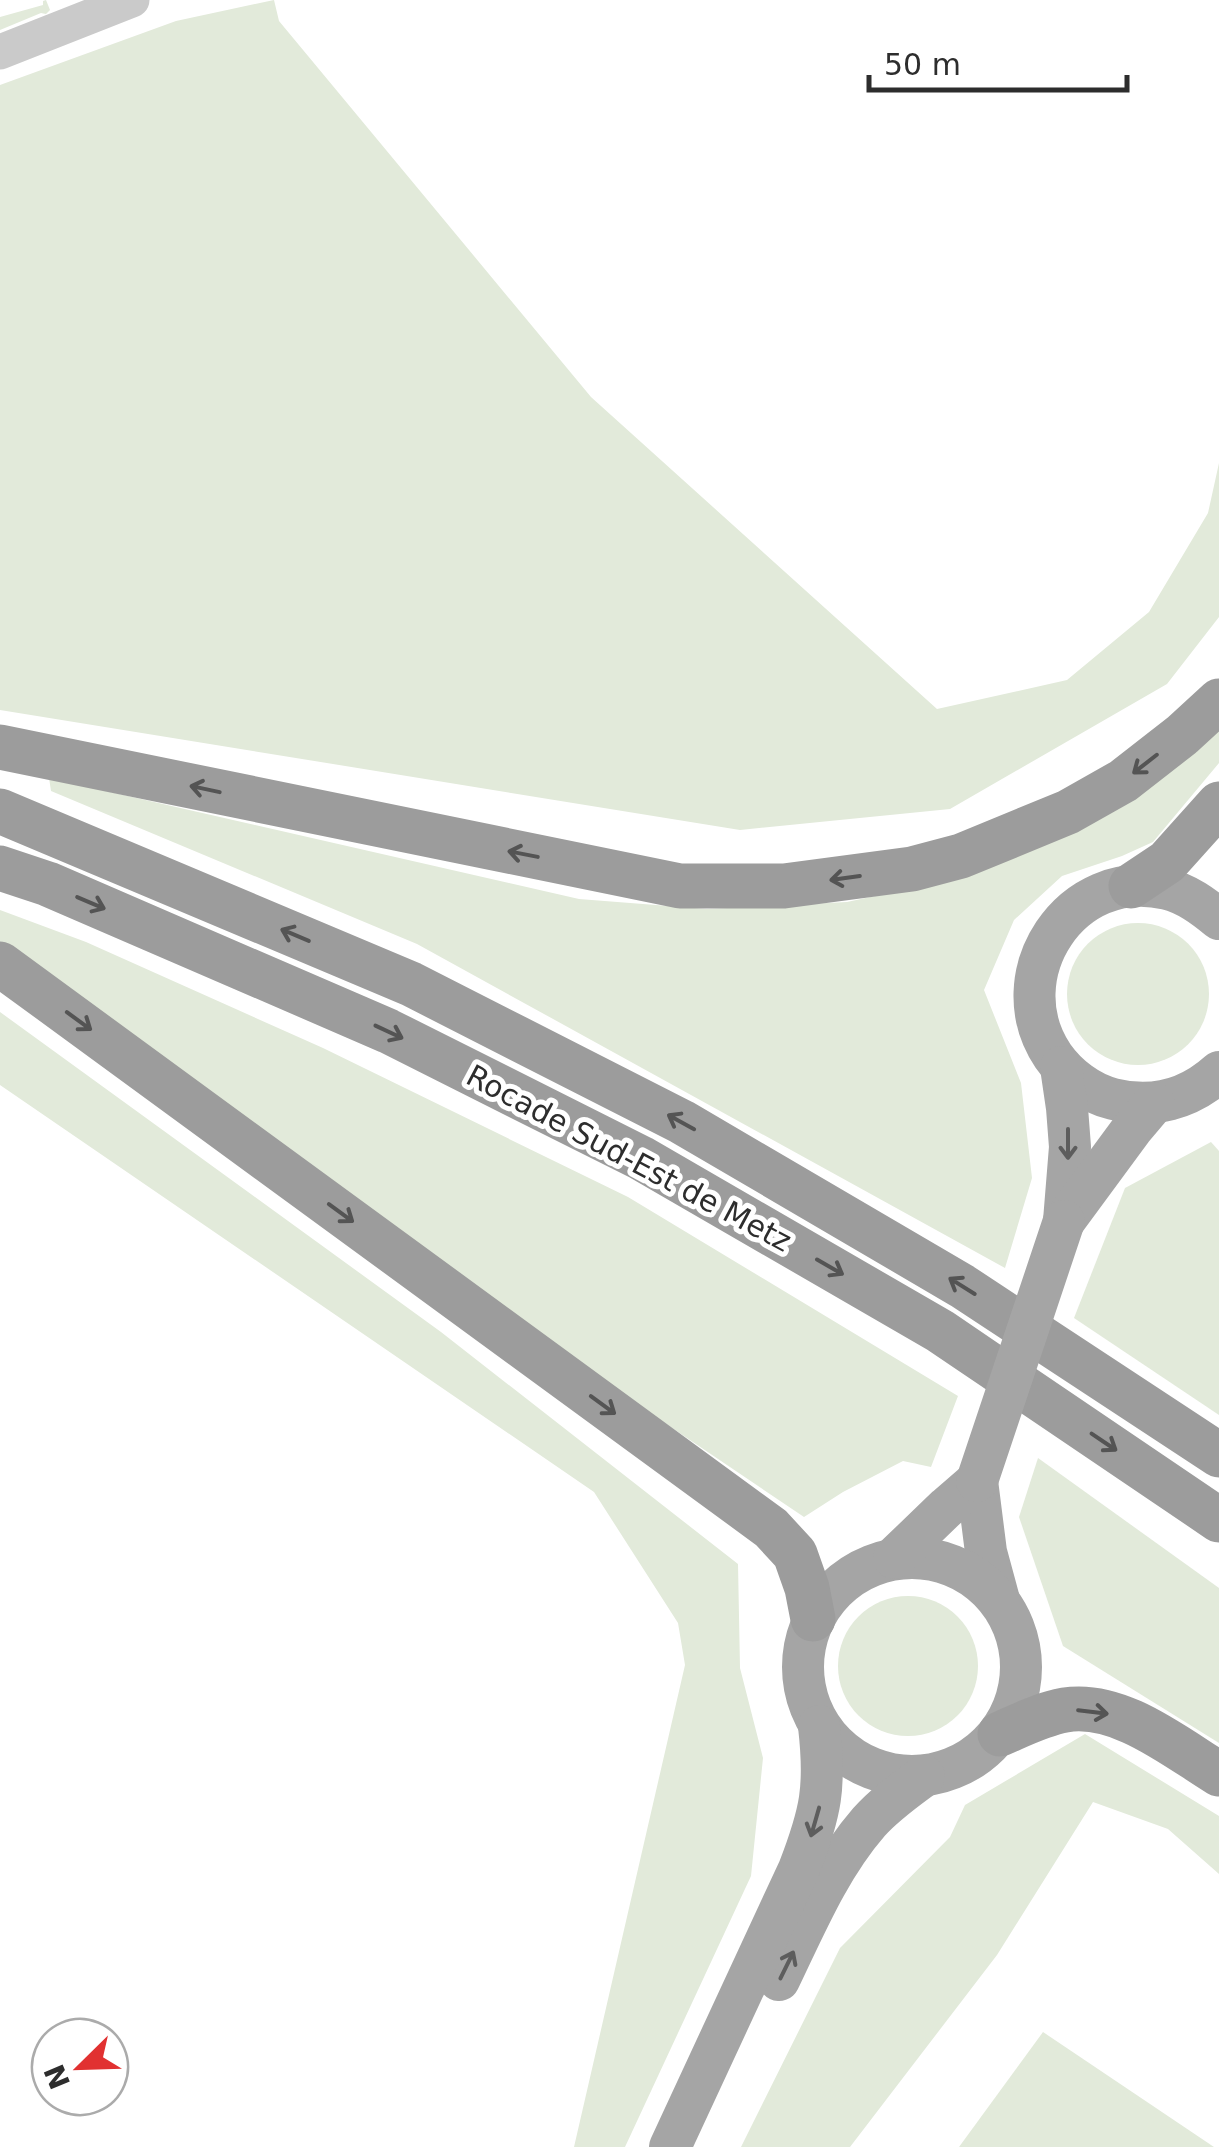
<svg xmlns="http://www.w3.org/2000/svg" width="1219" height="2147" font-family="'DejaVu Sans',sans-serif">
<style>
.green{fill:#e2eada}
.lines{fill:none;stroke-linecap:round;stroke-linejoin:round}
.tertiary{stroke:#cacaca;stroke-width:35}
.primary{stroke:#a5a5a5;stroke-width:42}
.trunk{stroke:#9c9c9c;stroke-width:45}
.primary-bridge{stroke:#a5a5a5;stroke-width:42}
.oneway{stroke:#545454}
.oneway2{stroke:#5d5d5d}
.labels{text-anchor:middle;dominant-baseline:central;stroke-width:10;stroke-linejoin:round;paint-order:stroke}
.street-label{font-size:30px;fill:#2d2d2d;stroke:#fff}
</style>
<rect width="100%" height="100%" fill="#fff"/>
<!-- green -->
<g class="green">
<polygon points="46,0 50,10 46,14 41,13 0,30 0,17 43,5 43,1"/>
<polygon points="274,0 279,21 591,397 937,709 1067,680 1149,612 1208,513 1219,463 1219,617 1167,684 950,809 740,830 0,710 0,85 176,21"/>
<polygon points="1219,723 1219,763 1153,842 1122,856 1062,876 1014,920 984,990 1021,1083 1032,1178 1005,1268 417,944 51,791 49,778 579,899 707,909 847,902 963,877"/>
<polygon points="0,910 86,942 323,1048 628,1197 958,1396 931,1467 903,1461 843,1492 804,1517 644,1409 0,944"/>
<circle cx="1138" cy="994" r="71"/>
<polygon points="0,1012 441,1332 738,1564 740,1668 763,1758 751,1876 625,2147 574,2147 685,1665 678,1623 594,1492 0,1085"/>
<polygon points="1211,1142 1219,1151 1219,1415 1074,1318 1125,1188"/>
<polygon points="1038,1458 1219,1588 1219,1743 1063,1646 1019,1517"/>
<circle cx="908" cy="1666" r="70"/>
<polygon points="1085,1734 1219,1816 1219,1874 1168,1829 1093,1802 997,1955 850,2147 741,2147 840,1948 950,1837 965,1805"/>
<polygon points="1043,2032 1214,2147 959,2147"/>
</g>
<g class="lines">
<!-- tertiary -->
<polyline class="tertiary" points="0,52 132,0"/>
<!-- primary -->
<g class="primary">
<path d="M1219,919C1203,906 1187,894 1167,889C1071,865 999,976 1053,1056C1067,1076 1089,1093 1113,1099C1153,1109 1189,1099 1219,1072"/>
<polyline points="1061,1067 1067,1108 1070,1147 1064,1221"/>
<polyline points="1065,1220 1132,1129 1154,1103"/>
<polyline points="977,1481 986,1552 999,1600"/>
<circle cx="912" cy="1667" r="109"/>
<polyline points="894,1558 947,1507 977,1481"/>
<path d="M779,1980C805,1926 829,1868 869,1822C885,1804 905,1790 924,1776"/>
<path d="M670,2147L799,1869C821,1812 826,1787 819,1726"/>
</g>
<!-- trunk -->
<g class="trunk">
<polyline points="0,747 680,886 784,886 912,869 961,856 1068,812 1123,781 1182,735 1219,701"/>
<polyline points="0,811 411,984 682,1122 962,1286 1219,1455"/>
<polyline points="0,868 48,884 388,1031 641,1158 940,1331 1219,1520"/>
<polyline points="1131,886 1167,862 1219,804"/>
<polyline points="0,964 771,1528 795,1554 807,1588 813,1619"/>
<path d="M1000,1734C1021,1725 1042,1714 1065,1710C1119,1701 1175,1747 1219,1774"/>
</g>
<!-- primary-bridge -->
<polyline class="primary-bridge" points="977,1481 1064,1221"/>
</g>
<!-- one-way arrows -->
<defs><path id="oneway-shaft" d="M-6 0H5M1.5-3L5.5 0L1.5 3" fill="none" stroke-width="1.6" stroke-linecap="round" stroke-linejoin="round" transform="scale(2.5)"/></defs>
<g class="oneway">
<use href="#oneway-shaft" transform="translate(1145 764) rotate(142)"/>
<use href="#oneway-shaft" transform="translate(205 789) rotate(-168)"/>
<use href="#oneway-shaft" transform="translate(523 854) rotate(-169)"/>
<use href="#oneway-shaft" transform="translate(845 878) rotate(172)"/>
<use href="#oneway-shaft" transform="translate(91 903) rotate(23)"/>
<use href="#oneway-shaft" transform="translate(295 935) rotate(-157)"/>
<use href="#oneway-shaft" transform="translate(79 1021) rotate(36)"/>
<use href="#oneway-shaft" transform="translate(389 1032) rotate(25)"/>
<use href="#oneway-shaft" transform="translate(681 1122) rotate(-151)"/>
<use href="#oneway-shaft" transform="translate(341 1213) rotate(36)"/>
<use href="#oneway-shaft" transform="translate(830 1267) rotate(30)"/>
<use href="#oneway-shaft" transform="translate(962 1286) rotate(-148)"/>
<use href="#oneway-shaft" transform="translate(603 1405) rotate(36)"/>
<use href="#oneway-shaft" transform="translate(1104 1442) rotate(34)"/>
<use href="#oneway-shaft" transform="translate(1093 1712) rotate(7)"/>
</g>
<g class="oneway2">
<use href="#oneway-shaft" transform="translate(1068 1144) rotate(90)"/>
<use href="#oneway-shaft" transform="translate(815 1822) rotate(106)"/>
<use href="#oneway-shaft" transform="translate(787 1965) rotate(-64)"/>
</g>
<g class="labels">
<!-- street labels -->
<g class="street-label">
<text transform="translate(629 1158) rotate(28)">Rocade Sud-Est de Metz</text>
</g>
</g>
<!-- north arrow -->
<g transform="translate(80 2067) rotate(247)"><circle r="48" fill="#ffffff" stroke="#ababab" stroke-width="2.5"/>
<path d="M0-8L18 38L0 25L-18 38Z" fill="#e13131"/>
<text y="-15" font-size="28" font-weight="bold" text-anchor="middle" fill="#2d2d2d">N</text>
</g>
<!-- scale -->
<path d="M869 75v15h258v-15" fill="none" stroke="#2d2d2d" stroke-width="5"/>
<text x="884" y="75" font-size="30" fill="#2d2d2d" stroke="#ffffff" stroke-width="8" paint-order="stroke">50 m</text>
</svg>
